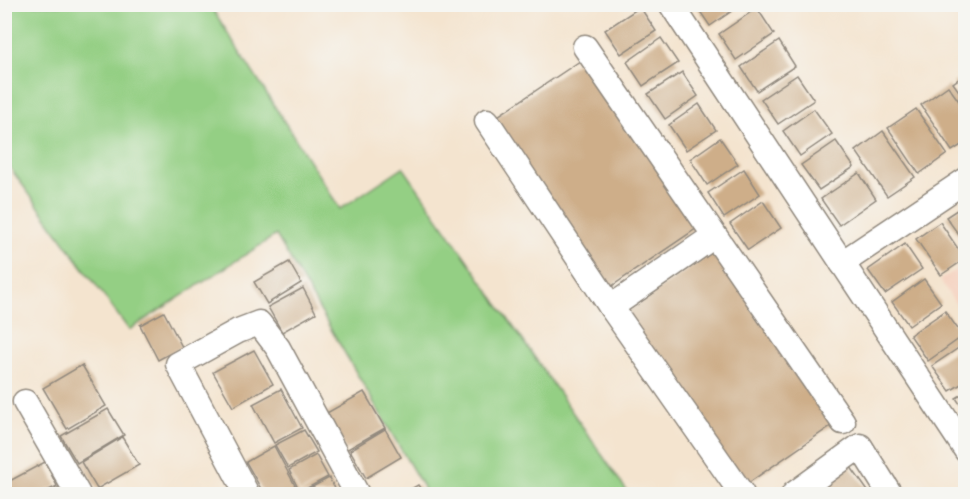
<svg xmlns="http://www.w3.org/2000/svg" width="970" height="499" font-family="'Architects Daughter',sans-serif">
<style>
.built{fill:#f5d3c1}
.green{fill:#94cf84;stroke:#607d58;stroke-width:1.5}
.building{fill:#ceae89}
.lines{fill:none;stroke-linecap:round;stroke-linejoin:round}
.minor-casing{stroke:#90887d;stroke-width:27}
.minor{stroke:#fff;stroke-width:24}
</style>
<rect width="100%" height="100%" fill="#f6f6f2"/>
<filter id="ink" filterUnits="userSpaceOnUse"><feTurbulence type="fractalNoise" baseFrequency=".0167" numOctaves="2"/><feDisplacementMap in="SourceGraphic" scale="12" xChannelSelector="R" yChannelSelector="G"/><feConvolveMatrix kernelMatrix="1 2 1 2 8 2 1 2 1" color-interpolation-filters="sRGB"/></filter>
<filter id="wash" filterUnits="userSpaceOnUse"><feTurbulence type="fractalNoise" baseFrequency=".008" numOctaves="4" result="noise"/><feDisplacementMap in="SourceGraphic" scale="24" xChannelSelector="R" yChannelSelector="G"/><feGaussianBlur stdDeviation="1.35" result="paint"/><feColorMatrix in="noise" values="0 0 0 0 0 0 0 0 0 0 0 0 0 0 0 0 0 1.4 0 .05"/><feComposite in="paint" operator="in"/></filter>
<g filter="url(#wash)">
<rect width="100%" height="100%" fill="#f4e4cf"/>
<!-- built -->
<polygon class="built" points="965,264 965,318 940,280"/>
<!-- green -->
<polygon class="green" points="4,5 210,5 340,209 403,167 629,494 427,494 276,235 129,330 5,161"/>
<g id="blocks">
<!-- building -->
<g class="building">
<polygon points="695,4 742,4 710,26"/>
<polygon points="640,7 656,31 621,54 605,30"/>
<polygon points="757,8 774,34 736,60 719,34"/>
<polygon points="661,38 678,63 643,86 627,62"/>
<polygon points="779,41 795,66 757,91 741,67"/>
<polygon points="586,57 700,226 606,290 492,120"/>
<polygon points="682,72 698,96 665,119 648,94"/>
<polygon points="966,74 966,101 953,83"/>
<polygon points="797,75 814,100 778,124 761,99"/>
<polygon points="948,86 966,111 966,142 952,151 921,105"/>
<polygon points="699,104 716,130 686,150 669,125"/>
<polygon points="814,109 832,134 800,156 783,131"/>
<polygon points="916,109 947,154 919,174 888,128"/>
<polygon points="883,131 915,177 887,196 856,151"/>
<polygon points="720,138 738,164 707,185 690,159"/>
<polygon points="836,141 854,167 819,190 801,165"/>
<polygon points="744,169 760,194 724,218 708,193"/>
<polygon points="859,173 876,199 839,225 821,199"/>
<polygon points="763,201 781,228 748,250 730,224"/>
<polygon points="966,204 966,245 946,217"/>
<polygon points="940,222 965,259 941,275 916,239"/>
<polygon points="905,244 922,269 885,294 868,270"/>
<polygon points="719,248 838,421 741,488 622,315"/>
<polygon points="289,262 301,283 267,304 254,282"/>
<polygon points="924,279 941,303 909,326 892,302"/>
<polygon points="303,288 316,313 282,332 268,307"/>
<polygon points="945,311 963,336 928,361 910,335"/>
<polygon points="164,312 182,347 158,360 140,325"/>
<polygon points="966,343 966,381 950,391 932,366"/>
<polygon points="254,350 273,384 233,407 213,372"/>
<polygon points="82,365 106,406 67,429 43,388"/>
<polygon points="281,389 302,428 274,443 253,404"/>
<polygon points="364,392 385,428 346,450 325,414"/>
<polygon points="966,392 966,413 956,398"/>
<polygon points="108,409 124,435 77,463 61,436"/>
<polygon points="385,429 401,457 366,478 350,450"/>
<polygon points="304,430 317,452 288,468 275,445"/>
<polygon points="122,437 139,465 97,489 81,462"/>
<polygon points="274,446 299,493 296,494 264,494 246,462"/>
<polygon points="316,455 328,477 300,492 289,470"/>
<polygon points="45,462 57,486 41,494 4,494 4,484"/>
<polygon points="848,463 870,494 801,494"/>
<polygon points="329,478 338,494 299,494"/>
<polygon points="418,485 424,494 402,494"/>
<polygon points="59,487 63,494 45,494"/>
</g>
</g>
</g>
<g filter="url(#ink)">
<use href="#blocks" fill-opacity="0" stroke="#90887d" stroke-width="1.5"/>
<g class="lines">
<!-- minor casing -->
<g class="minor-casing">
<g id="minor">
<polyline points="671,4 966,450"/>
<polyline points="585,47 843,422"/>
<polyline points="487,121 611,307 742,494"/>
<polyline points="842,263 966,180"/>
<polyline points="611,307 714,236"/>
<polyline points="25,402 78,494"/>
<polyline points="247,494 178,364 238,331 259,323 278,348 357,494"/>
<polyline points="794,494 860,446 890,494"/>
</g>
</g>
<!-- minor -->
<use href="#minor" class="minor"/>
</g>
</g>
<!-- margin -->
<rect width="970" height="499" fill="none" stroke="#f6f6f2" stroke-width="24"/>
</svg>
